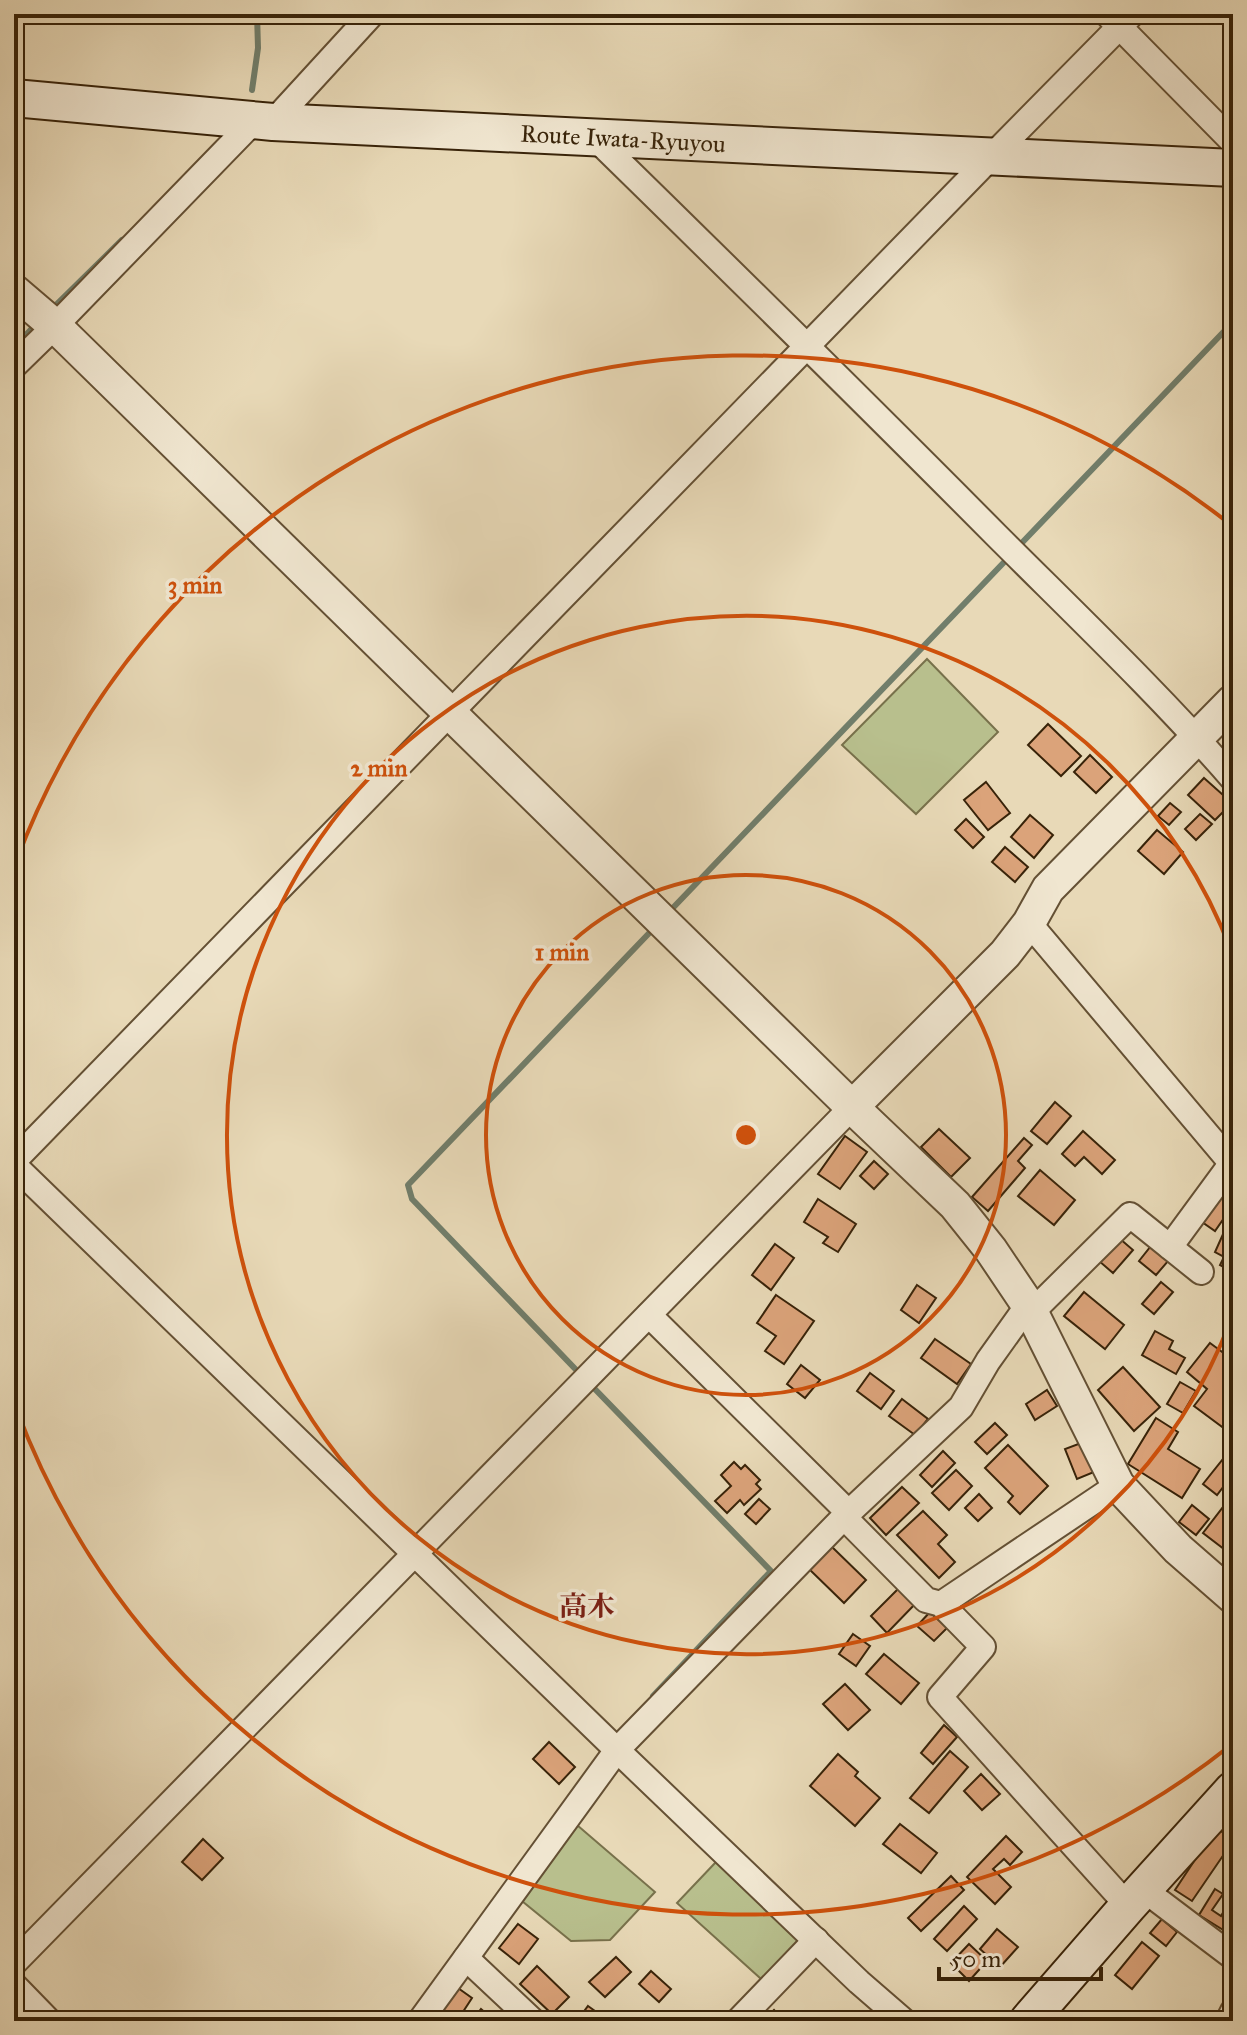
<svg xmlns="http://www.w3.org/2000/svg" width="1247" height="2035" font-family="'IM FELL Great Primer','Noto Serif JP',serif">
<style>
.green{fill:#b8bf8d;stroke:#78714b;stroke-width:2}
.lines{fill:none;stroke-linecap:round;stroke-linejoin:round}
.stream{stroke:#717e6b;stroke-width:6}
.building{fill:#dba37a;stroke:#382309;stroke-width:2}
.minor-casing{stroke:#645034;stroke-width:28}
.tertiary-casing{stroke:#645034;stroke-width:36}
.secondary-casing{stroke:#382309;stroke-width:40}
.minor{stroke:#f0e6d0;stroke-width:24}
.tertiary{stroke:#f0e6d0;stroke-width:32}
.secondary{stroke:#f0e6d0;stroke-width:36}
.ring{fill:none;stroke:#ce510c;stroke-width:4}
.labels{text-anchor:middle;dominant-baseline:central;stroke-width:7;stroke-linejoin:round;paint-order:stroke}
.street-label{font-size:24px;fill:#382309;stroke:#f0e6d0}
.quarter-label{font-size:28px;font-weight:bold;fill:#7a1f14;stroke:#f0e6d0}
.centre{fill:#ce510c;stroke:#f0e6d0;stroke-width:4}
.ring-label{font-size:24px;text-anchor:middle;font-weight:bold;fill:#ce510c;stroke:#f0e6d0;stroke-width:7;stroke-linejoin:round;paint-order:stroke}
</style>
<rect width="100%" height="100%" fill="#e8d9b7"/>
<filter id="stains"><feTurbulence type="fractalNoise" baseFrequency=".0025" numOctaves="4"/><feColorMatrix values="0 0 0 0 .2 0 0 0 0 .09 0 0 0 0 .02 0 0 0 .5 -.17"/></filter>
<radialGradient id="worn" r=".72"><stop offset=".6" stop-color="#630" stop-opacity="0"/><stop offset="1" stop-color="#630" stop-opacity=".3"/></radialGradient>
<!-- green -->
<g class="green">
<polygon points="927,659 998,732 916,814 842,745"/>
<polygon points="577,1825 655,1892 610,1940 571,1941 522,1901"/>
<polygon points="716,1862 810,1946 770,1987 677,1903"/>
</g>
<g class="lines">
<!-- stream -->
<g class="stream">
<polyline points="252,90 258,48 257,14"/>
<polyline points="50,311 122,240"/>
<polyline points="14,348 36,324"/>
<polyline points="1016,549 1233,322"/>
<polyline points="668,913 1009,557"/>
<polyline points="582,1376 412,1199 408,1185 655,927"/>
<polyline points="590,1384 771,1571 653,1696"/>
</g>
</g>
<!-- building -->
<g class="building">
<polygon points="1048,724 1081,756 1061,776 1028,745"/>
<polygon points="1090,755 1112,777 1096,793 1074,772"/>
<polygon points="1204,778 1232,803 1215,820 1188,795"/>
<polygon points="986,782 1010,813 988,830 964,800"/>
<polygon points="1170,803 1181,812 1169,825 1158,816"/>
<polygon points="1200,814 1212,824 1196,840 1185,829"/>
<polygon points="1030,815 1053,835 1034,858 1011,837"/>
<polygon points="966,819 984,837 973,848 955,830"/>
<polygon points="1157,830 1183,852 1164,874 1138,851"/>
<polygon points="1005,847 1028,867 1015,882 992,862"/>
<polygon points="1233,911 1233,928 1225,920"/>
<polygon points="1055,1102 1071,1116 1047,1144 1031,1131"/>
<polygon points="939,1129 970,1158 951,1177 921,1147"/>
<polygon points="1083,1131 1115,1160 1102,1174 1084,1157 1075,1166 1062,1154"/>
<polygon points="845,1136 867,1152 840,1189 818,1174"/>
<polygon points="1024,1138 1032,1145 1018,1161 1025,1168 988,1211 972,1197"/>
<polygon points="874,1161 888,1174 874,1189 860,1176"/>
<polygon points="1040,1170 1075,1200 1054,1225 1018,1196"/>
<polygon points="1229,1183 1233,1186 1233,1205 1215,1231 1202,1222"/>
<polygon points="818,1199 856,1224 838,1252 823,1243 828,1237 804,1222"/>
<polygon points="1224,1232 1233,1237 1233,1272 1220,1265 1224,1257 1215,1252"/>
<polygon points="1119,1238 1133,1250 1113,1273 1099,1261"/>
<polygon points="775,1244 794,1258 771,1290 752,1275"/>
<polygon points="1151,1246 1169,1260 1156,1275 1139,1261"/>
<polygon points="1161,1282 1173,1292 1154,1314 1142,1304"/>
<polygon points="917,1285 936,1298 919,1323 901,1310"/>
<polygon points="1084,1292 1124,1325 1105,1349 1064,1316"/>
<polygon points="776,1295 814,1321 784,1364 765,1351 776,1336 757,1323"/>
<polygon points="1155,1331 1173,1341 1169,1349 1185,1358 1176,1374 1142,1355"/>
<polygon points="935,1339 971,1364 957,1384 921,1358"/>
<polygon points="1210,1343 1233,1360 1233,1435 1194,1406 1207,1389 1187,1372"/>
<polygon points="801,1365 820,1380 805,1398 787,1384"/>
<polygon points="1123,1367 1160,1407 1134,1431 1098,1390"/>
<polygon points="870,1373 894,1391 881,1409 857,1391"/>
<polygon points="1180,1382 1196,1391 1183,1413 1167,1404"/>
<polygon points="1047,1390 1057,1406 1035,1420 1026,1404"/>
<polygon points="902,1399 928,1419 915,1435 889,1416"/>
<polygon points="1156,1418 1178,1432 1168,1449 1200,1469 1182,1498 1128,1464"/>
<polygon points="995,1423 1007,1435 987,1454 975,1442"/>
<polygon points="1081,1443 1094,1472 1077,1479 1065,1449"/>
<polygon points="1008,1445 1048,1486 1020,1514 1008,1502 1013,1496 985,1468"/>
<polygon points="943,1451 955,1463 932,1487 920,1475"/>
<polygon points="1227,1454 1233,1459 1233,1474 1217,1495 1203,1484"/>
<polygon points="734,1462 741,1469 745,1465 760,1480 756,1484 761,1489 744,1505 740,1500 727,1513 715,1501 731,1486 721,1475"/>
<polygon points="956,1470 972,1486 949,1510 932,1493"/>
<polygon points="902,1487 919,1503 886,1535 870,1518"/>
<polygon points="979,1494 992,1508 978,1521 965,1508"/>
<polygon points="1233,1494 1233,1556 1203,1533"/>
<polygon points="759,1499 770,1509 756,1524 745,1514"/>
<polygon points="1192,1505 1209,1519 1196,1535 1179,1522"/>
<polygon points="923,1511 947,1535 938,1544 955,1562 939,1578 897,1535"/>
<polygon points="830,1545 866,1580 844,1603 808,1568"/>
<polygon points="902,1585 918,1601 887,1633 871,1616"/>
<polygon points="930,1612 947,1628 934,1641 917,1626"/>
<polygon points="853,1634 870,1646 856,1666 839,1654"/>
<polygon points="884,1654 919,1683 901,1704 866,1674"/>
<polygon points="845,1684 870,1710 848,1730 823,1704"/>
<polygon points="944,1725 957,1737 933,1764 921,1753"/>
<polygon points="549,1742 575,1767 559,1784 533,1759"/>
<polygon points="950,1751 968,1767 929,1813 910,1798"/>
<polygon points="838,1754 858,1772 855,1776 880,1798 855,1826 810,1786"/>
<polygon points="981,1774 1000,1794 982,1810 964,1791"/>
<polygon points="900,1824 937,1853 921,1873 883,1844"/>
<polygon points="1216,1828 1233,1839 1233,1841 1192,1901 1175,1890"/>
<polygon points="1006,1836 1022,1852 1010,1865 1004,1859 993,1869 1011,1887 995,1904 967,1877"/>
<polygon points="203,1839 223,1858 202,1880 182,1862"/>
<polygon points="951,1876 964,1890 921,1931 908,1918"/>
<polygon points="1215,1889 1223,1894 1212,1910 1221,1916 1231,1899 1233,1900 1233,1936 1199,1915"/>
<polygon points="964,1906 977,1919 947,1951 934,1939"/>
<polygon points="1162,1919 1177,1932 1166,1946 1150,1933"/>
<polygon points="518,1924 538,1939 519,1964 499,1948"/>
<polygon points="997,1929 1018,1947 1000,1967 980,1949"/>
<polygon points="1142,1942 1159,1956 1132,1989 1115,1975"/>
<polygon points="969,1944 987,1961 969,1981 951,1963"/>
<polygon points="616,1957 631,1972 605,1997 589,1982"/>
<polygon points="537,1966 569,1997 552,2014 520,1984"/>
<polygon points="651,1971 671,1989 659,2002 639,1984"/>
<polygon points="458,1988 472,1998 457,2021 442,2021 438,2018"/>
<polygon points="588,2006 609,2021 577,2021"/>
<polygon points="481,2009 495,2021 472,2021"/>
<polygon points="774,2010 784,2021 763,2021"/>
<polygon points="1094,2013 1102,2021 1086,2021"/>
</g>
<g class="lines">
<!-- minor casing -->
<g class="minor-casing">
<g id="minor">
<polyline points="1107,14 1233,142"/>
<polyline points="273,122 372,14"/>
<path d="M594,137C729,269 863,401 996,535C1076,615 1159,694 1233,779"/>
<polyline points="14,366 55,326 255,120"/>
<polyline points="1029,923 1233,1165"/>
<polyline points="14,1161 992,156 1132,14"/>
<polyline points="14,1165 617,1750 859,1982 904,2021"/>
<polyline points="1170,1247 1231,1164"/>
<polyline points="1032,1312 1130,1215 1201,1272"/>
<polyline points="649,1315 849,1513"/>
<polyline points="844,1517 926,1600 941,1604 983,1647 940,1697 1128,1906"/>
<polyline points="941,1604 1118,1485"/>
<polyline points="1143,1889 1233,1957"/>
<polyline points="466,1958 533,2021"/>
<polyline points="14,1963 852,1107"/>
<polyline points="14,1985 49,2021"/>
<polyline points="420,2021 617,1750 844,1517 961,1407 988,1361 1028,1305"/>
<polyline points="738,2021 816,1940"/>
<polyline points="1228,2021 1233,2011"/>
</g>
</g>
<!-- tertiary casing -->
<g class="tertiary-casing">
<g id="tertiary">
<polyline points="14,291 55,326 852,1107 955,1205 991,1250 1028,1305 1118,1485 1178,1549 1233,1597"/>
<polyline points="852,1107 1005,954 1029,923 1048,889 1233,701"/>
</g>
</g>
<!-- secondary casing -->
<g class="secondary-casing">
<g id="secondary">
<polyline points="14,98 273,122 1233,168"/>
<polyline points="1028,2021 1128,1906 1233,1790"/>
</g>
</g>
<!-- minor -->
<use href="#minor" class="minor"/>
<!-- tertiary -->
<use href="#tertiary" class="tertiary"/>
<!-- secondary -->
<use href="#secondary" class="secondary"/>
</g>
<!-- distance rings -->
<g class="ring">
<circle cx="746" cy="1135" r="260"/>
<path d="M1232 1317A519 519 0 1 1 1232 953"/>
<path d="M1231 1745A779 779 0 0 1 16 1408M16 862A779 779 0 0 1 1231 525"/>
</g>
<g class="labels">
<!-- street labels -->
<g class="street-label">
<text transform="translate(623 139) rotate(3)">Route Iwata-Ryuyou</text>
</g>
<!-- quarter labels -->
<g class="quarter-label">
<text x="587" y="1606">高木</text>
</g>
</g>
<circle cx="746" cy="1135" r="12" class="centre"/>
<g class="ring-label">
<text x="195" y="593">3 min</text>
<text x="379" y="776">2 min</text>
<text x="562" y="960">1 min</text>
</g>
<!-- margin -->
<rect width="1247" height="2035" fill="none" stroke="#e8d9b7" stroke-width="48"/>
<rect x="16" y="16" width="1215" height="2003" fill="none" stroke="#382309" stroke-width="4"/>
<rect x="24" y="24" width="1199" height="1987" fill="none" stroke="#382309" stroke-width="2"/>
<!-- scale -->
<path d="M939 1967v12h162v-12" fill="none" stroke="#382309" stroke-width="4"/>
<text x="951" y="1967" font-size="24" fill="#382309" stroke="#f0e6d0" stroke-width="6" paint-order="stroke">50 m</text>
<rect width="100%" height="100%" filter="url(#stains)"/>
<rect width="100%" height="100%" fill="url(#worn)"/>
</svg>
